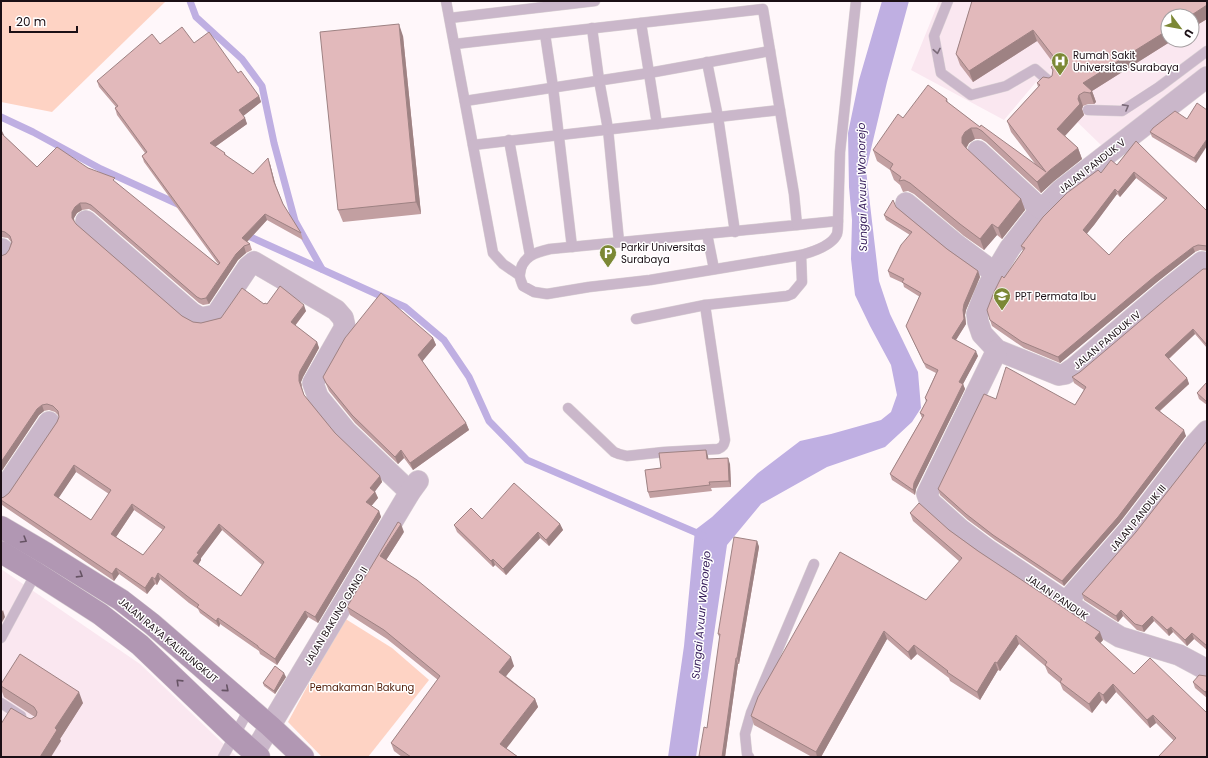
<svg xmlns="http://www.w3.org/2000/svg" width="1208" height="758" font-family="Poppins,sans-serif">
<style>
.built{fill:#fae7f0;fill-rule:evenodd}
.green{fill:#fed3c4}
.water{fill:#bfafe2}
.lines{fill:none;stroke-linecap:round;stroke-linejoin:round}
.stream{stroke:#bfafe2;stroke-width:7}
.lane-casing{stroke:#dbd2d5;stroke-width:11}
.street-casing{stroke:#dbd2d5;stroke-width:22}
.secondary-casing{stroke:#dbd2d5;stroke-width:23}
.lane{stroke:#cab7ca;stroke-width:10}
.street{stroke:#cab7ca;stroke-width:21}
.secondary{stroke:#b197b3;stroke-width:22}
.wall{fill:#c29fa1;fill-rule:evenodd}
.shaded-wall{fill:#9e8283}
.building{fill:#e2b9bb;stroke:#9e8283;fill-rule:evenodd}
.oneway{stroke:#7b6b79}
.oneway2{stroke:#665364}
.labels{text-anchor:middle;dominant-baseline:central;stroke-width:3;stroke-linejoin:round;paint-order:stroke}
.poi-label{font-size:10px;fill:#1b0f15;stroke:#fff;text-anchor:start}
.street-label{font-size:10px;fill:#1b0f15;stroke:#fff}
.park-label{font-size:10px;fill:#511d08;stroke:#fff}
.water-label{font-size:11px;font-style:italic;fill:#39205d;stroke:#fff}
</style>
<rect width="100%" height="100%" fill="#fff7fa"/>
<!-- built -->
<g class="built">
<path d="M939,1H1207V70L1102,146L1036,82L1004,120L911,70ZM1168,16H1192V40H1168Z"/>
<polygon points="1,569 140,664 237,757 1,757"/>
</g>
<!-- green -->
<g class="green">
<polygon points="1,1 166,1 52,112 1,102"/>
<polygon points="344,618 392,648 429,680 368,757 322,757 288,722"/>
</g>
<!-- water -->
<polygon class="water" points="882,1 909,1 887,82 866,170 879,281 890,314 918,372 921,408 912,422 885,447 827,467 761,504 727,545 696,757 668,757 684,646 695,530 712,517 758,473 800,441 831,434 881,420 891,412 897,395 891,365 870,326 855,295 851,259 852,220 849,187 848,133 859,80"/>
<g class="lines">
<!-- stream -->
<g class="stream">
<polyline points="190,1 196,17 242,59 262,86 274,143 295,221 322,269"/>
<polyline points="1,117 33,132 101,169 182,206"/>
<polyline points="244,234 405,307 444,340 469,377 489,421 527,460 704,536"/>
</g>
<!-- lane casing -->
<g class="lane-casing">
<g id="lane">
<polyline points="446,1 493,253 503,264 519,275"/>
<polyline points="948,1 934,36 941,73 971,95 1006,86 1035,69 1051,83"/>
<polyline points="450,18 595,1"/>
<polyline points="641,23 649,73 770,51"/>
<polyline points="592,28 599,80 608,129 619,242"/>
<polyline points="545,34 553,87 572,247"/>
<path d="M455,44L763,9L794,194L797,225L550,249C536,252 521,257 520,274C519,278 522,283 523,286L534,292L547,294L589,287L650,280L801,255C812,252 832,246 837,234C838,231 838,225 838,221"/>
<polyline points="707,62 718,117 735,232"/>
<polyline points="465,101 649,73 657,124"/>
<polyline points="1088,110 1122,111 1159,87 1207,51"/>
<polyline points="509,140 530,255"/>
<polyline points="473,145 780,110"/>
<polyline points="797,225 838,221 840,152 856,1"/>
<polyline points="707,234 714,269"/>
<polyline points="636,319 705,305 787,296 792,294 802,282 801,255"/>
<path d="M568,408L614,452L619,454L627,456L664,452L718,449C723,447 724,445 725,440L705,305"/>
<polyline points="1,638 37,571"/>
<polyline points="1,703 21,716"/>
<polyline points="223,757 249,709"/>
<polyline points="749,757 747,754 745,734 751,713 814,564"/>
</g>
</g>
<!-- street casing -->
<g class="street-casing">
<g id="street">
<polyline points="1207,77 1061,190 1036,215 1010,248 995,273 985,293 977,314 978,322 982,334 997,350 1059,375 1065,374 1074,368 1165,291 1202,262 1207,263"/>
<polyline points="978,151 1041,209"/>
<polyline points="906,203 957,245 995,273"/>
<polyline points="86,221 192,313 201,318 216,315 248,267 254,262 336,310 343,318 345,327 313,383 318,397 346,431 410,492"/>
<polyline points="1,251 2,249"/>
<polyline points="997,350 927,494 930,502 960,529 988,550 1097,623 1120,637 1179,655 1207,670"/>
<polyline points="1,493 49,422"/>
<polyline points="1066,602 1129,530 1196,443 1207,431"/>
<polyline points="254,753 410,492 418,481"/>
</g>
</g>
<!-- secondary casing -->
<g class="secondary-casing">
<g id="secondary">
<polyline points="1,527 47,554 121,600 152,624 270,726 303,757"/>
<polyline points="1,552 36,573 100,614 140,645 235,736 259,757"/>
</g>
</g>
<!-- lane -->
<use href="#lane" class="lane"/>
<!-- street -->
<use href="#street" class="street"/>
<!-- secondary -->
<use href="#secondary" class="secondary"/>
</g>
<!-- wall -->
<g class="wall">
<polygon points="972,1 1207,1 1207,19 1192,28 1192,16 1168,40 1173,40 1092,91 1096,102 1094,104 1088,104 1083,106 1082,109 1084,115 1065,136 1078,148 1082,159 1054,181 1041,193 986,142 981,139 975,139 969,143 966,149 1021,199 1025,210 1002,239 997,235 984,250 964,236 914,194 908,191 903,192 900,185 894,180 890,170 877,161 873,150 903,118 947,99 948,103 980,127 1036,165 1011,132 1007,121 1038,87 1037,83 1049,78 1052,76 1053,72 1051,67 1054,64 1037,41 973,82 960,65 956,54"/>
<polygon points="403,36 421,214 343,222 338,210"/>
<path d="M194,43L238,73L259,96L261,102L243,116L245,118L247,124L215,147L225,153L226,156L253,174L270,164L276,186L283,204L301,233L303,240L267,220L247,242L250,244L252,250L246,253L238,260L209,304L203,305L199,303L94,212L89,209L82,210L77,213L74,218V222L76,224L182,316L193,322L201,323L221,318L264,304H267L306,311L295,326L317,342L319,348L303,377L301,382L302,387L304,395L335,433L380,476L382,482L375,491L378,498L371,506L379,511L381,517L318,623L308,617L277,665L260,654L259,651L220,624L219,627L200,613L198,609L189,603L160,579L157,585L155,584L147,594L119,574L114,581L2,505L1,503V498L4,497L9,493L57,422L59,417L58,415L55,412L49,410L44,411L39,415L1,472V256L6,254L9,250L11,242L8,238L1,237V128L3,135L37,167L88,168L116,183L218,265V264L144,162L142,156L145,153L117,115L115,108L116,107L99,87L97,81L160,44ZM76,472L109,494L91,520L58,498ZM134,510L163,530L143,555L116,537ZM222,530L262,565L241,596L198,565L201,560V558Z"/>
<polygon points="1187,119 1196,163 1152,137 1150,132"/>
<path d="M1136,141L1207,211V251L1200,250L1195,252L1157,282L1060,363L1024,348L992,326L990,320L1004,278L1023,251L1021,246L1101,173L1117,165ZM1136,178L1165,200L1109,255L1086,234L1094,225L1117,194L1120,197Z"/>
<polygon points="896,207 947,249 978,271 980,277 966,310 965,315 966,324 956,340 978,356 963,384 965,389 916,489 915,495 892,480 890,474 922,418 920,413 926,402 925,398 936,373 926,368 906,326 920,297 904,287 903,283 890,277 888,271 910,235 886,220 884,215"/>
<polygon points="1207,269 1207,348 1195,334 1169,359 1187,378 1189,384 1160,411 1186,436 1120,522 1064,586 995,540 968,520 940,495 938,489 996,399 1075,405 1084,390 1074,383 1072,377 1080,372"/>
<polygon points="433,338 436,345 422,361 466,423 469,430 413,470 404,458 398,464 355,423 329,391 323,377"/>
<polygon points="1207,382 1207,405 1199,399 1197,393"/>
<polygon points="1207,441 1207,650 1194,639 1187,646 1173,632 1169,636 1154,621 1144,632 1137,630 1123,616 1118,622 1084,600 1082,594 1136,532"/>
<polygon points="706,450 708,459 730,464 731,487 711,488 712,491 650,498 648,492 661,468"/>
<polygon points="910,513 949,530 978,551 1103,640 1100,643 1134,674 1207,713 1174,741 1156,723 1150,728 1116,692 1106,704 1102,700 1092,713 1063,690 1060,683 1048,673 1045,666 1019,644 1000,671 998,670 980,700 950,681 949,678 917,654 911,660 887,639 821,757 812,757 754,725 751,716 926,600 960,562 913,521"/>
<polygon points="482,519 560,524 563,530 549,546 540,538 506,575 495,565 493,567 457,532 454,525"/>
<polygon points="404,532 386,560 514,666 506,676 535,699 538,707 506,748 518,757 402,757 394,751 391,743 438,680 387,639 350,615 347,607"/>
<polygon points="757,541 759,547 739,664 738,664 725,757 699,757 707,728 720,639 718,634"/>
<polygon points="1206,676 1207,698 1195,688 1193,682"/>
<polygon points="286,677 275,694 264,686 263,683"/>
<polygon points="1,684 83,703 60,739 61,741 28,718 31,719 35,717 4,697 1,689"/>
</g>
<!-- shaded-wall -->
<g class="shaded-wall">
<polygon points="1207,5 1207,19 1192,28 1192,16 1190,16"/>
<polygon points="399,24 403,36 421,214 416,202"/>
<polygon points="1033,30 1037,41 973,82 969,71"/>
<polygon points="1168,30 1168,40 1173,40 1092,91 1096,102 1094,104 1090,93 1083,83"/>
<polygon points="1079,95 1083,106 1082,109 1084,115 1061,140 1057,129 1078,99"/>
<polygon points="259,96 261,102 242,117 239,110"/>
<polygon points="245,118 247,124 212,149 210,143"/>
<polygon points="971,128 975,139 969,143 966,148 966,154 962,143 962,137 965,132"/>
<polygon points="1,129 4,135 2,138 1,136"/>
<polygon points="1207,139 1207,146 1196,163 1194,158"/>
<polygon points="1078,148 1082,159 1054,181 1041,193 1037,182 1050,170"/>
<polygon points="268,158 270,164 276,188 274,182"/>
<polygon points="1134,172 1136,178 1120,197 1118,192"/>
<polygon points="1115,189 1117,194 1094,225 1085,236 1083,230"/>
<polygon points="1021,199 1025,210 1002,239 998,228"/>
<polygon points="80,203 82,210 77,213 74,218 75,225 72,218 72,212 75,207"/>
<polygon points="265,214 267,220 245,244 242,238"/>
<polygon points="992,224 997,235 984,250 980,239"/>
<polygon points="244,246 246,253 238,260 209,304 206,298 236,254"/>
<polygon points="1193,247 1195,252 1157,282 1060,363 1058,357 1155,276"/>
<polygon points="978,271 980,277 966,310 965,315 966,324 954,343 952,338 963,310 964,304"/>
<polygon points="304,305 306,311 293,328 291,322"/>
<polygon points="1193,329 1195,334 1167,360 1165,355"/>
<polygon points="433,338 436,345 421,363 418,355"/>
<polygon points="317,342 319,348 303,377 301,382 302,387 299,381 299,375 300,371"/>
<polygon points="976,351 978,356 963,384 965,389 916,489 915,495 913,490 914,483 959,382"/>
<polygon points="1187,378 1189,384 1157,413 1155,408"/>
<polygon points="42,405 44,411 39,415 1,472 1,462 37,409"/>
<polygon points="466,423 469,430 413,470 410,463"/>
<polygon points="1184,430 1186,436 1120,522 1064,586 1062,581"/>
<polygon points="401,450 404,458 398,464 395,457"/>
<polygon points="706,450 708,456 709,464 707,459"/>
<polygon points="728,458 730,464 731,487 729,481"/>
<polygon points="74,465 76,472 56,502 54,495"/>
<polygon points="380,476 382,482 373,494 370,488"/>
<polygon points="375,492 378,498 369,509 366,502"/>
<polygon points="132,504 134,510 114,540 111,534"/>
<polygon points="379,511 381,517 318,623 315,617"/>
<polygon points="219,524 222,530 201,558 201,560 196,568 193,561 197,553"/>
<polygon points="401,524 404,532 383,565 380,556"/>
<polygon points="560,524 563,530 549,546 546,540"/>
<polygon points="538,532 540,538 506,575 503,569"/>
<polygon points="757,541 759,547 739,664 737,658"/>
<polygon points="493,559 495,565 493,567 491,561"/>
<polygon points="116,568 119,574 114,581 112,574"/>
<polygon points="158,573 160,579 157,585 155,579"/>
<polygon points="152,577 155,584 147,594 145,588"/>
<polygon points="3,610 5,617 1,624 1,613"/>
<polygon points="1121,610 1123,616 1118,622 1116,616"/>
<polygon points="305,611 308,617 277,665 275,659"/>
<polygon points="1152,616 1154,621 1144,632 1142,626"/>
<polygon points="218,618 220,624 219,627 216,621"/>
<polygon points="1171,627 1173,632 1169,636 1167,630"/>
<polygon points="884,631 887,639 821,757 817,757 816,752"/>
<polygon points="1100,632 1103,640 1098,646 1095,638"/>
<polygon points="1192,633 1194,639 1187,646 1185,640"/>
<polygon points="1016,635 1019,644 1000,671 997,663"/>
<polygon points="914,645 917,654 911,660 908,652"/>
<polygon points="511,657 514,666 503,680 499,672"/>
<polygon points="736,658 738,664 725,757 722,757"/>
<polygon points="995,662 998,670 980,700 977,692"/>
<polygon points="284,673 286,677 275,694 274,691"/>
<polygon points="1113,684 1116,692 1106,704 1103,695"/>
<polygon points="1207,690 1207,698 1205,692"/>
<polygon points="79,692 83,703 60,739 61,741 51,757 40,757 55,728"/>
<polygon points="1099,692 1102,700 1092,713 1089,704"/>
<polygon points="535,699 538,707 503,753 500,744"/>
<polygon points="1153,715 1156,723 1150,728 1147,720"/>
</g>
<!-- building -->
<g class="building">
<polygon points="972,1 1207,1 1207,5 1190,16 1168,16 1168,30 1083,83 1092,91 1090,93 1084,92 1079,95 1078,99 1080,104 1057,129 1078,148 1050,170 1037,182 982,131 977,128 971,128 965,132 962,137 962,143 966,148 1021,199 998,228 992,224 980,239 960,224 910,183 904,180 899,181 901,177 890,169 893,164 873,150 898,114 903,118 928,85 947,99 946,101 980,127 981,125 1046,172 1007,121 1040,85 1037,83 1043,77 1049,78 1052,76 1053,70 1051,67 1057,61 1033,30 969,71 956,54"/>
<polygon points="399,24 416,202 338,210 320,32"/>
<path d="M182,27L194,43L209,32L238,73L241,71L259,96L239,110L245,118L210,143L225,153L224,154L253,174L268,158L274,182L283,204L301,233L265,214L242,238L250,244L244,246L236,254L206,298L201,299L197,297L91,205L86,203H80L75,207L72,212V218L76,224L182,316L193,322L201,323L221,318L242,288L264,304L265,303L267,304L280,286L304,305L291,322L317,342L300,371L299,375V381L304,395L335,433L380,476L370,488L375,492L366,502L379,511L315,617L305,611L275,659L258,647V646L218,618L216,621L197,607L199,605L187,596L158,573L155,579L152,577L145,588L116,568L112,574L1,500V498L4,497L9,493L57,422L59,417L58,411L53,406L47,404L42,405L37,409L1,462V256L6,254L9,250L12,242L10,236L5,232L1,231V133L37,167L57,147L88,168L115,178L113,180L218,265L220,263L142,156L147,152L115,108L118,106L97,81L152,34L160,44ZM74,465L111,490L91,520L54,495ZM132,504L165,527L143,555L111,534ZM219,524L264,562L241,596L193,561L199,554L197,553Z"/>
<polygon points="1197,103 1207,110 1207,139 1194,158 1150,132 1153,128 1175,111 1187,119"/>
<path d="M1136,141L1207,211V246L1198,245L1193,247L1155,276L1058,357L1022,342L990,320L987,310L994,292L1002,276L1004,278L1025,248L1021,246L1043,217L1067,193L1098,170L1101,173L1111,160L1117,165ZM1134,172L1167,198L1124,239L1109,255L1083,230L1092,219L1115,189L1118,192Z"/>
<polygon points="893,200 896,207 947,249 978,271 964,304 963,310 964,319 952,338 976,351 959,382 963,384 914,483 913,490 890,474 924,415 920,413 927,400 925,398 938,370 924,363 906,326 921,293 902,282 904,279 888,271 901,245 912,232 884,215"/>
<polygon points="1203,269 1207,269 1207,345 1193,329 1165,355 1187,378 1155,408 1184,430 1118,517 1062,581 993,535 966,514 938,489 984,394 996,399 1006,367 1075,405 1086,387 1072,377 1080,372 1171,295"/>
<polygon points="381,293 433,338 418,355 466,423 410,463 401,450 395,457 352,415 326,383 323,377 345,338"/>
<polygon points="1207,382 1207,402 1197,393"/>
<polygon points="1207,441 1207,646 1192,633 1185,640 1171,627 1167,630 1152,616 1142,626 1135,624 1121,610 1116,616 1082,594 1136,532"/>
<polygon points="706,450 707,459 728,458 729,481 709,482 710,485 648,492 645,470 661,468 659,453"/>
<polygon points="514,483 560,524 546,540 538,532 503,569 493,559 491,561 454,525 471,508 482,519"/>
<polygon points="919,503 949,530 978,551 1100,632 1095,638 1134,674 1150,658 1207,713 1207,757 1158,757 1176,738 1153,715 1147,720 1113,684 1103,695 1099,692 1089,704 1060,682 1062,679 1045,665 1047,662 1016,635 997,663 995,662 977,692 947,672 948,671 914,645 908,652 884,631 816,752 751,716 758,697 840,552 926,600 962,558 910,513"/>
<polygon points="398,522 401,524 380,556 417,580 511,657 499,672 535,699 500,744 518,757 411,757 391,743 440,676 384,630 347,607"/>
<polygon points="734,537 757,541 737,658 736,658 722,757 704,757 699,756 704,727 707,728 720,634 718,634"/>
<polygon points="20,654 79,692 55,728 57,730 40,757 1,757 1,724 11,708 28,718 31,719 36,716 37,712 34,707 1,686 1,684"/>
<polygon points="275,666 284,673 274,691 263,683"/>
<polygon points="1199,675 1206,676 1207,676 1207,690 1205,692 1193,682"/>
</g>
<!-- one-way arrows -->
<defs><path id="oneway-chevron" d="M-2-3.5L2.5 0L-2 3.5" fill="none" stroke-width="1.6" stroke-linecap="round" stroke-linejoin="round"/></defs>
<g class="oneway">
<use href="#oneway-chevron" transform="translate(937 51) rotate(79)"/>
<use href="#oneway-chevron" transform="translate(1126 107) rotate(-29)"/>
</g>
<g class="oneway2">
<use href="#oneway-chevron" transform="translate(24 540) rotate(31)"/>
<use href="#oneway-chevron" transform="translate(80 575) rotate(32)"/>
<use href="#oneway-chevron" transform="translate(179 682) rotate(-136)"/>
<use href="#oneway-chevron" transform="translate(226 689) rotate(41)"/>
</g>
<!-- icons -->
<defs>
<g id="hospital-pin" transform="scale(0.9)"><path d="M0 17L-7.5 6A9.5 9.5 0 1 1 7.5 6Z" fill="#7c8835" stroke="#fff"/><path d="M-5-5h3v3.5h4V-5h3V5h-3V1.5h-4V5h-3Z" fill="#fff"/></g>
<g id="parking-pin" transform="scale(0.9)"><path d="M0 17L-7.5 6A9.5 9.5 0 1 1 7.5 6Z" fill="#7c8835" stroke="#fff"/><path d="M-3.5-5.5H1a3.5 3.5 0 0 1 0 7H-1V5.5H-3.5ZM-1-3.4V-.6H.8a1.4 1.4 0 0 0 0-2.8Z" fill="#fff"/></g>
<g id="school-pin" transform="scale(0.9)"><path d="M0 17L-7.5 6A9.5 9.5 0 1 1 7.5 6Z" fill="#7c8835" stroke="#fff"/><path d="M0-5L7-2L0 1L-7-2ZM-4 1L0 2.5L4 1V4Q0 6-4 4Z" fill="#fff"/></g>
</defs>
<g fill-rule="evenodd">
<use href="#hospital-pin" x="1060" y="61"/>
<use href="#parking-pin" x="608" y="253"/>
<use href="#school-pin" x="1002" y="296"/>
</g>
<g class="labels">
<!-- poi labels -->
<g class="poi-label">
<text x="1073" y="55">Rumah Sakit<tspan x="1073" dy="12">Universitas Surabaya</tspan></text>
<text x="621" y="247">Parkir Universitas<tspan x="621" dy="12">Surabaya</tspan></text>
<text x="1015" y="296">PPT Permata Ibu</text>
</g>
<!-- street labels -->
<g class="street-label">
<text transform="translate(1092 166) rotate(-38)">JALAN PANDUK V</text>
<text transform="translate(1107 340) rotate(-40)">JALAN PANDUK IV</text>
<text transform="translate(1138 518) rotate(-51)">JALAN PANDUK III</text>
<text transform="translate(1057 597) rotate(34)">JALAN PANDUK</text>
<text transform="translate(336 616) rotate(-59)">JALAN BAKUNG GANG II</text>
<text transform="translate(168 640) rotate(40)">JALAN RAYA KALIRUNGKUT</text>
</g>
<!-- park labels -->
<g class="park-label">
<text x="362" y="687">Pemakaman Bakung</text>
</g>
<!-- water labels -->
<g class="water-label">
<text transform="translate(862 187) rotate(-91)">Sungai Avuur Wonorejo</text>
<text transform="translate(701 615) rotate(-85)">Sungai Avuur Wonorejo</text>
</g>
</g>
<!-- border -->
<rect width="1208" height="758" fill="none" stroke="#1b0f15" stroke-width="4"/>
<!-- north arrow -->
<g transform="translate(1180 28) rotate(122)"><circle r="19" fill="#ffffff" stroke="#a49fa1"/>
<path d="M0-3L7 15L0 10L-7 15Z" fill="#7c8835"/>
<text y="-6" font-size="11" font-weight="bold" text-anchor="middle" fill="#1b0f15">U</text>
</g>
<!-- scale -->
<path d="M10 26v6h67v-6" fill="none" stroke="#1b0f15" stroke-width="2"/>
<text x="16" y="26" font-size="12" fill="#1b0f15" stroke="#ffffff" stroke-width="3" paint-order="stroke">20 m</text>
</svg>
